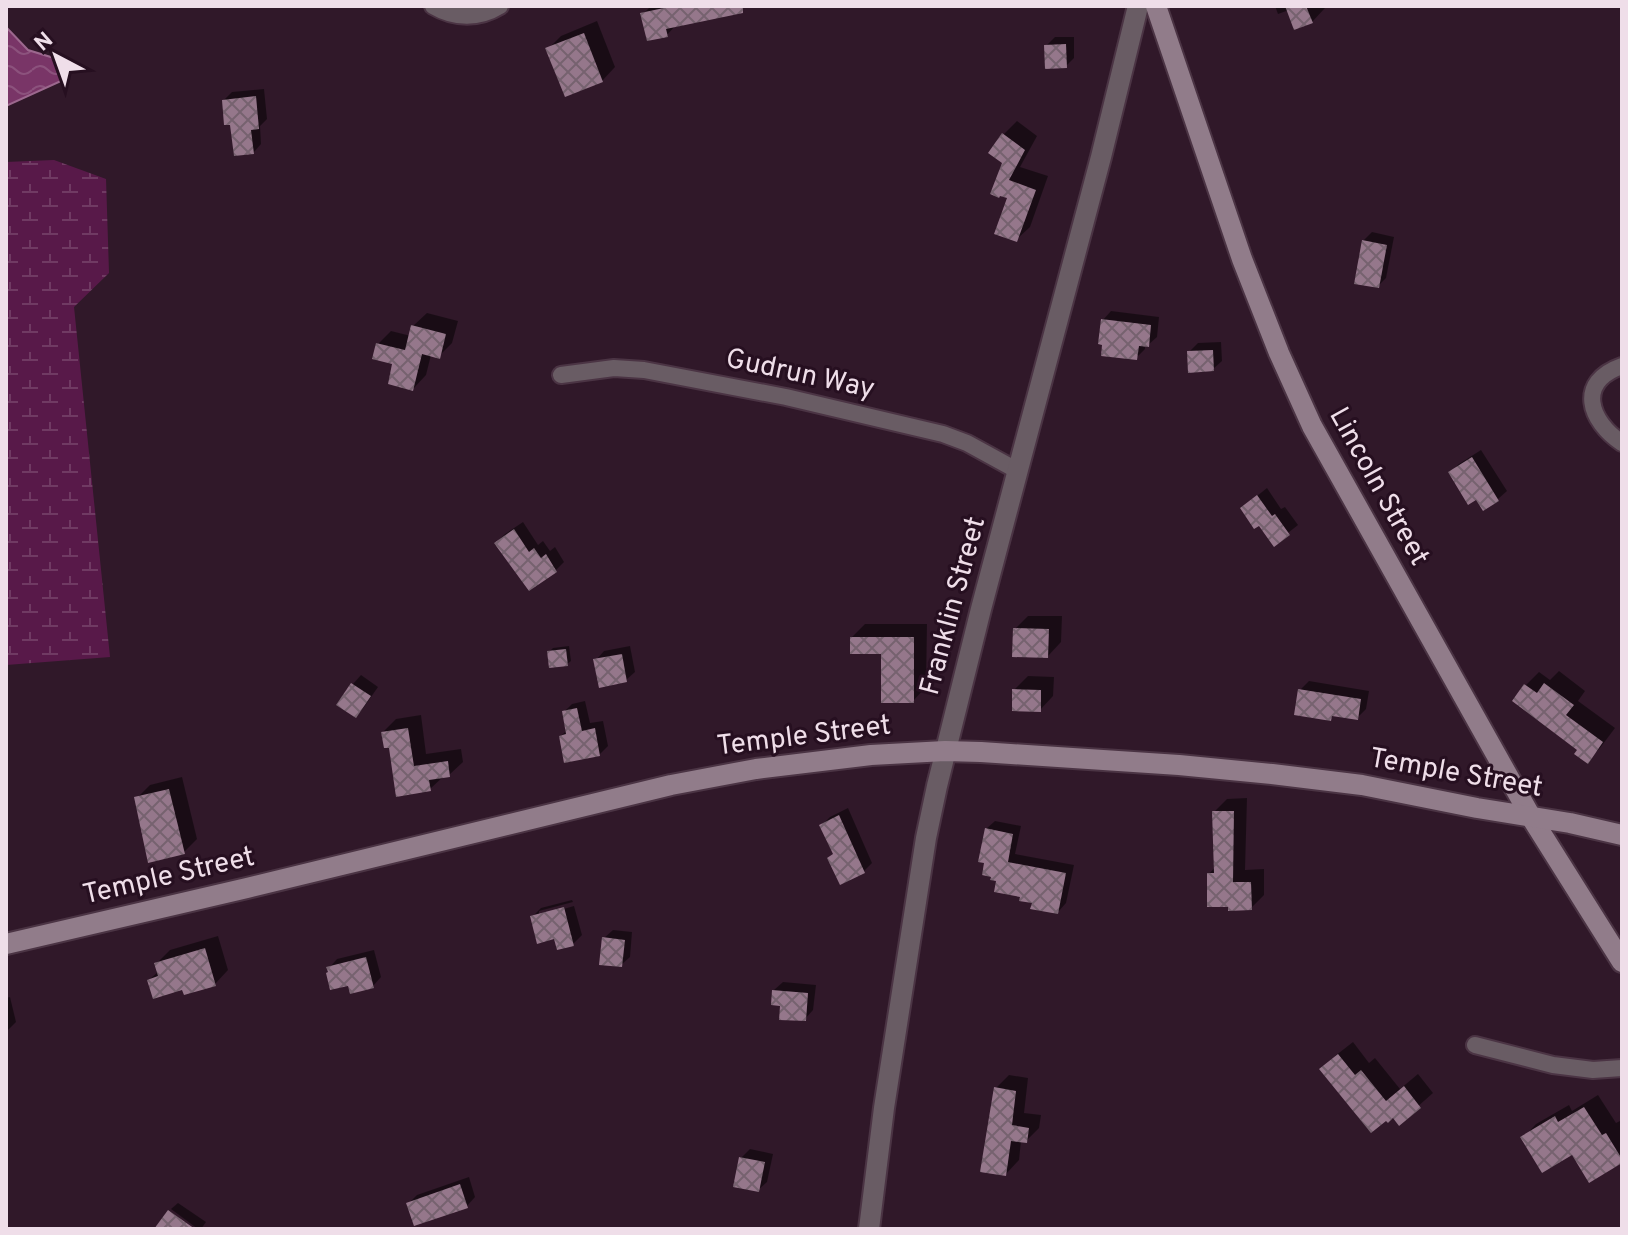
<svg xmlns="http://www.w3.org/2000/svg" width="1628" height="1235" font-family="Overpass,sans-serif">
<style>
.wetland{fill:url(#wetland-marsh)}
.water{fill:url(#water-waves);stroke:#9c688e;stroke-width:2}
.shadow{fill:#0007}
.building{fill:url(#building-cross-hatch)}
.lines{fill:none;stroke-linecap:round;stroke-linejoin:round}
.minor-casing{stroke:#4b3444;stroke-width:20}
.tertiary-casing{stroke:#4b3444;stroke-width:24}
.secondary-casing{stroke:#4b3444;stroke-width:24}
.minor{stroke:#695c64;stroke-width:16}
.tertiary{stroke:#695c64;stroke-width:20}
.secondary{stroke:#917c8a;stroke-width:20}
.labels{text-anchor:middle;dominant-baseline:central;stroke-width:6;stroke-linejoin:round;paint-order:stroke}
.street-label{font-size:28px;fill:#efdee9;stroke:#260f20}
</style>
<defs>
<pattern id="wetland-marsh" width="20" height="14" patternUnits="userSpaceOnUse" patternTransform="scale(2)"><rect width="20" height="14" fill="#581949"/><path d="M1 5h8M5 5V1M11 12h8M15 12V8" fill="none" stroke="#703a63"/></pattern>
<pattern id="water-waves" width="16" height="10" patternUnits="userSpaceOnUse" patternTransform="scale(2)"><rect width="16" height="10" fill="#793567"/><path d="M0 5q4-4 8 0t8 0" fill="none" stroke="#8c527d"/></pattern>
<pattern id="building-cross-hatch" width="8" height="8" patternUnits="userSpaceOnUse" patternTransform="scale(2)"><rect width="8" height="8" fill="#95778b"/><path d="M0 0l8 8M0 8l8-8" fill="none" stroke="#76626f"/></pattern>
</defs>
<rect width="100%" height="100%" fill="#301829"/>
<!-- wetland -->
<polygon class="wetland" points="54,160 106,179 109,273 74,307 110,657 6,665 6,162"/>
<!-- water -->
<polygon class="water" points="6,27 28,50 67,62 61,81 6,106"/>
<!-- shadow -->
<g class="shadow">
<polygon points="651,6 738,6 676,25 667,35 643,14"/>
<polygon points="1275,6 1324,6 1325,8 1312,22 1289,10 1278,14"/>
<polygon points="597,21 615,67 602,81 548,49 561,36"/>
<polygon points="1055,37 1074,37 1074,58 1066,66 1046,46"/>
<polygon points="264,89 267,119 260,126 261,144 253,153 232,122 224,100 232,92"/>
<polygon points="1017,121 1037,136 1020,167 1048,176 1030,227 1016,240 1004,162 991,153 1004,134"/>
<polygon points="1372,232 1394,237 1386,278 1378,286 1363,241"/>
<polygon points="1111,311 1159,317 1157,337 1148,345 1145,345 1145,349 1136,358 1103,320"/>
<polygon points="427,313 458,321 452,343 439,356 431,355 426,375 413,389 395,363 378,344 391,331 411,336 413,326"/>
<polygon points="1221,342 1222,361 1213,369 1189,352 1198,343"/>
<polygon points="1481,450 1507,491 1498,499 1483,508 1477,497 1450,472 1459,464"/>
<polygon points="1267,488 1281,509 1285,507 1298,525 1274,544 1259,523 1242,508"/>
<polygon points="523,522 538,545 543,541 550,551 555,547 564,562 556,570 529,588 496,543 505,534"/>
<polygon points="1028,616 1062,616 1061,642 1048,656 1015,629"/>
<polygon points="865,624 927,624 926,687 913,701 883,652 852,637"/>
<polygon points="569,646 571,661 567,664 549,652 553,648"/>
<polygon points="630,646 635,672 626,680 596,660 604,651"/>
<polygon points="1559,671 1585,691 1578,701 1615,728 1600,748 1587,761 1580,749 1526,685 1539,672 1550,680"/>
<polygon points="361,675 378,687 364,707 356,716 339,704 353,684"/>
<polygon points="1028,676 1054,677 1053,696 1040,710 1014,690"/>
<polygon points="1309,681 1369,691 1366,709 1357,718 1334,714 1330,719 1300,690"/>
<polygon points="585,701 590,723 603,721 608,746 600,754 561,736 567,730 564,712 572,704"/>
<polygon points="421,715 426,754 461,749 463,762 449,775 444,776 430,789 390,745 383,732 396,719"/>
<polygon points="182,777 197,839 184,852 137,798 150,785"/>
<polygon points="1247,798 1245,870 1264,869 1264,895 1251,908 1209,874 1216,866 1214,812 1227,799"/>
<polygon points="848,808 872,863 864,871 835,852 822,825 830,817"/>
<polygon points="995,821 1021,826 1015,854 1074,865 1066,903 1058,912 1034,902 999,879 986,829"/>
<polygon points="572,900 573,902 539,911 539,916 574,906 582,935 573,944 555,937 532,917 541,908"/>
<polygon points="613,930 632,932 630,957 621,965 604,938"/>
<polygon points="218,936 228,970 215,984 184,988 149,980 159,971 157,963 170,950"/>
<polygon points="374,950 381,977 373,986 350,983 329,968 337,959"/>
<polygon points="783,982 816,985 813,1010 805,1019 783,1004 774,990"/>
<polygon points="10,997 16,1022 6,1032 6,998"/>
<polygon points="1353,1042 1369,1063 1375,1058 1400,1089 1418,1074 1433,1093 1399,1123 1393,1116 1386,1118 1335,1056"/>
<polygon points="1009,1075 1028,1078 1024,1113 1041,1115 1039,1128 1026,1141 1021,1141 1019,1160 1006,1174 996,1088"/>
<polygon points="1598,1095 1616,1123 1620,1121 1622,1125 1622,1161 1523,1138 1536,1124 1569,1105 1572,1111"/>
<polygon points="750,1149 773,1154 767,1182 758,1190 741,1158"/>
<polygon points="469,1177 475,1197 467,1206 408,1204 417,1195"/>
<polygon points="178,1203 206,1222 201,1229 198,1229 171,1209"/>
</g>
<!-- building -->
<g class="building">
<polygon points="664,6 743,6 743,13 666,29 668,37 647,41 640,13 664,8"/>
<polygon points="1285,6 1306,6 1313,23 1294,30"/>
<polygon points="584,33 603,82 565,97 545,48"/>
<polygon points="1066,44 1067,68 1045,69 1044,45"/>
<polygon points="256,96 259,129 251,130 254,154 234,156 230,125 224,125 222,100"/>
<polygon points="1002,133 1025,150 1009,180 1036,190 1017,242 994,234 1007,198 1000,196 999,198 990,194 1002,163 988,153"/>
<polygon points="1362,240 1387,245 1379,288 1354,284"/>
<polygon points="1101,319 1151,325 1149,347 1139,346 1137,360 1101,356 1102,345 1098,344"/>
<polygon points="411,325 446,334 440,359 422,354 413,391 388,384 392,364 372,359 376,343 405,350"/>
<polygon points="1213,350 1214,371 1188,373 1187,351"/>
<polygon points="1472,457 1499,501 1483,511 1476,500 1468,505 1448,472"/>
<polygon points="1257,495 1272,516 1275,514 1290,535 1274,547 1259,526 1254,529 1240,508"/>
<polygon points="514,529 529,552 534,548 541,558 546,554 557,572 529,591 494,543"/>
<polygon points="1013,628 1049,629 1048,658 1012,657"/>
<polygon points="850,637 914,637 914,703 881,703 881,654 850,654"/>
<polygon points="566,649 568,666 549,668 547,651"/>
<polygon points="622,654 627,682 599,688 593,659"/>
<polygon points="351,683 371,696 356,718 336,705"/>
<polygon points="1544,683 1574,705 1566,715 1603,742 1588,764 1574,754 1577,750 1512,701 1524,684 1537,693"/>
<polygon points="1012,689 1041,690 1041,712 1012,711"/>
<polygon points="1298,689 1361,699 1358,720 1332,716 1331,721 1294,715"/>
<polygon points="577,708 582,731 595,728 600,756 564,763 559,736 566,734 562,711"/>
<polygon points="408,728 414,766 448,761 450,777 429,780 431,791 396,797 389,748 384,748 381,732"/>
<polygon points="169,789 185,854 148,863 134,797"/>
<polygon points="1212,811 1234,811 1233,882 1251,882 1252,910 1228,911 1228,907 1207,907 1207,873 1214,873"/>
<polygon points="839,815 865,873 840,885 827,858 833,854 819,825"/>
<polygon points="985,828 1013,834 1008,862 1066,873 1058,914 1030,909 1032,903 1019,901 1020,897 994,892 996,881 990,880 991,877 982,875 984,863 978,862"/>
<polygon points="564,907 574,946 557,950 554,939 537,944 530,916"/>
<polygon points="602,937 625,940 622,967 599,965"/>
<polygon points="205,948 216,986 184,995 182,990 153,999 147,980 158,976 154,963"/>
<polygon points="366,957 374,988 350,994 348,986 330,990 326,973 328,972 326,967"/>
<polygon points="772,990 808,993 806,1021 779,1020 780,1006 771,1005"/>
<polygon points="1338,1054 1355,1075 1361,1070 1386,1101 1404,1086 1421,1108 1399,1126 1393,1118 1388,1123 1386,1121 1371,1133 1319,1069"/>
<polygon points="994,1087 1016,1091 1012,1125 1029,1128 1027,1143 1011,1141 1006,1176 980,1172"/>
<polygon points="1584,1107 1602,1135 1606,1133 1622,1159 1622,1163 1589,1183 1572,1155 1542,1173 1520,1137 1555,1116 1558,1122"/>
<polygon points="739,1157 765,1162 759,1192 733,1187"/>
<polygon points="460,1184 468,1208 414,1226 406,1203"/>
<polygon points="168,1210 195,1229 154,1229"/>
</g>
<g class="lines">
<!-- minor casing -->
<g class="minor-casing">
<g id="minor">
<path d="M433,6C455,19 479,19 500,6"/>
<path d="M1622,366C1576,382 1589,421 1622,443"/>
<polyline points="561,375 614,368 644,370 786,397 943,434 967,443 1018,471"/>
<polyline points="1475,1045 1553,1065 1593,1070 1622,1068"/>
</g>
</g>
<!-- tertiary casing -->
<g class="tertiary-casing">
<polyline id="tertiary" points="869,1229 884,1108 926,838 937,786 981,609 1101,157 1138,6"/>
</g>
<!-- secondary casing -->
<g class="secondary-casing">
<g id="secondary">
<polyline points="1156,6 1242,259 1279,353 1312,426 1531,817 1622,962"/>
<polyline points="6,944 247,888 671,785 756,769 871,755 945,751 981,752 1179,765 1272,774 1362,785 1477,808 1570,823 1622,835"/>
</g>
</g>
<!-- minor -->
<use href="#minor" class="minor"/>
<!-- tertiary -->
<use href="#tertiary" class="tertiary"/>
<!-- secondary -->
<use href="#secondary" class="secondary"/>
</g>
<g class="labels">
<!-- street labels -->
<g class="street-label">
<text transform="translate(800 375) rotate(12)">Gudrun Way</text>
<text transform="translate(1378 487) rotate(61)">Lincoln Street</text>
<text transform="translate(954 606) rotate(-75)">Franklin Street</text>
<text transform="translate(804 737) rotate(-7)">Temple Street</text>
<text transform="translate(1456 774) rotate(10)">Temple Street</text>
<text transform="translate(169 877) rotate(-13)">Temple Street</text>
</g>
</g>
<!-- border -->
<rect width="1628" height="1235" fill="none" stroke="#efdee9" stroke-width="16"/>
<!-- north arrow -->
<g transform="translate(56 56) rotate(319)" stroke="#260f20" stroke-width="6" paint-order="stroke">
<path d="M0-6L14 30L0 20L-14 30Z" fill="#efdee9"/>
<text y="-12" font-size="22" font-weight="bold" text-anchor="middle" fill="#efdee9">N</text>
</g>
</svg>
